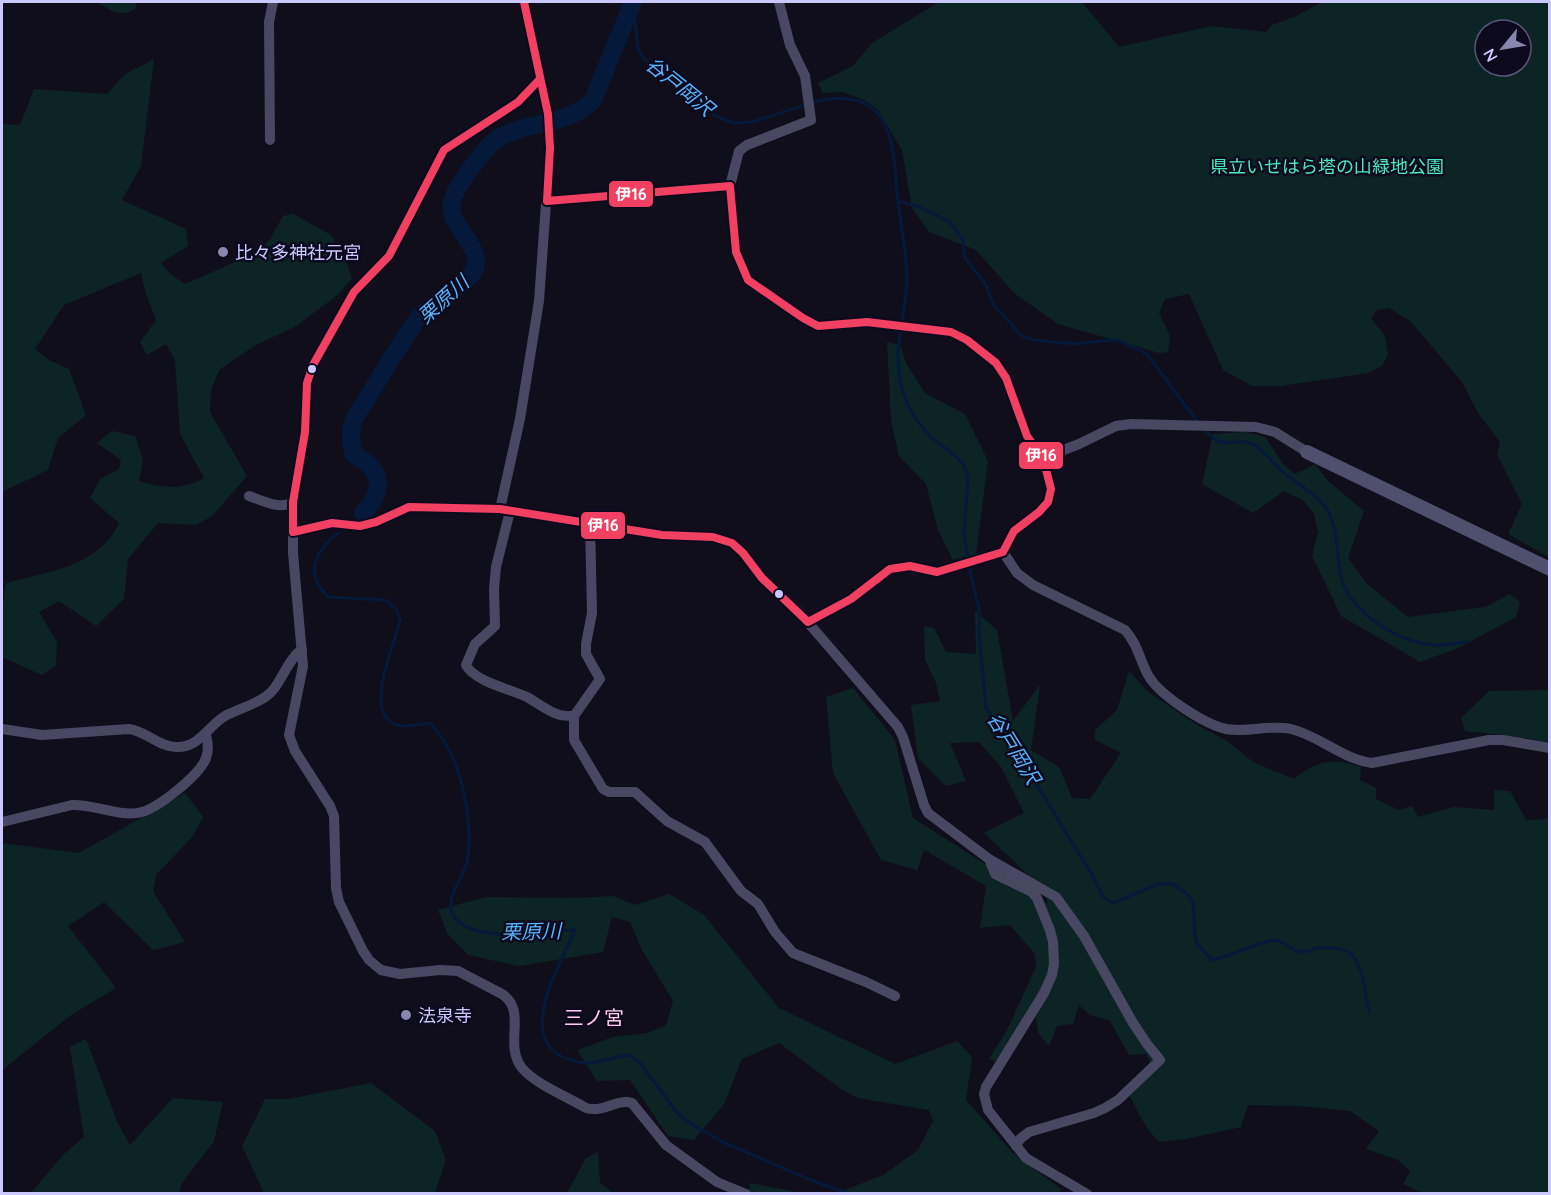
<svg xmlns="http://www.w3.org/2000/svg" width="1551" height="1195" font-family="Quicksand,'Noto Sans JP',sans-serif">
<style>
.green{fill:#0d2425;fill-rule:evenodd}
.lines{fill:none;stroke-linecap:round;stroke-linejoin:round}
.stream{stroke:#05193a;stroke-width:3}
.river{stroke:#05193a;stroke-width:18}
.street{stroke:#484863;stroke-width:10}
.secondary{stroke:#4f4f6e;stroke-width:14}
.bus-1-casing{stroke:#0d0a1e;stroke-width:12}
.bus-1{stroke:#f24062;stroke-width:8}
.poi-dot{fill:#8a86af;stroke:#0d0a1e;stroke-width:2}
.bus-dot{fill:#cbc7ff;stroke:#0d0a1e;stroke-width:2}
.labels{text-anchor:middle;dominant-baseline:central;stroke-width:5;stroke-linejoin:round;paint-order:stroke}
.park-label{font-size:18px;fill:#47ebbd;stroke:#0d0a1e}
.poi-label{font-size:18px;fill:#cbc7ff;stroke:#0d0a1e;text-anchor:start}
.water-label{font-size:20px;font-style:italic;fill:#55b5ff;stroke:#0d0a1e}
.neighbourhood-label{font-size:20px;fill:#ffc9ed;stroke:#0d0a1e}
.line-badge{stroke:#0d0a1e;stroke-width:2}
.badge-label{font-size:16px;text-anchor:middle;font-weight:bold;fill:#fff}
</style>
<rect width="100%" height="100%" fill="#100e1a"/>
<!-- green -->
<g class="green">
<path d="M97,2H137L136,8C120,19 112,11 97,2Z"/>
<path d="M939,2H1082L1119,47L1211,26L1266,32L1272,25L1294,17L1322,2H1549V557L1508,534L1522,504L1497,454L1500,442L1478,413L1462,382L1411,322L1389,308L1377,310L1371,318L1385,336L1388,355L1382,366L1368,373L1281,386H1252L1223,370L1189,294L1165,299L1159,313L1170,336L1168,352L1159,353L1058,324L1014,293L976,250L929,232L912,208L902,150L878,110L864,100L842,92L823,93L818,83L853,66L872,43ZM1485,30H1521V66H1485Z"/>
<path d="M154,59L141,166L122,200L186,229L188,246L161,263L169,273L185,284L260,251L270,239L283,216L293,214L331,235L346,260L352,278L339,294L296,326L254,346L219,370L211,390L210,412L247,476L212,516L196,525L158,523L128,559L124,599L96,626L59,601L39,612L57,642L56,666L42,675L2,657V610L6,583C47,572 100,566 119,523L90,498L100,479L119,469L121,460L97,443L112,431L135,436L143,459L139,481C163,488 181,491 204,478L180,434L175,360L166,344L147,355L140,342L156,320L146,294L141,273L64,305L35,349L49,360L69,369L86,415L58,438L48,470L2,492V124L20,125L34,89L107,94L125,74Z"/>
<polygon points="887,342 900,345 906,363 925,393 965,414 988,461 976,554 953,560 938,530 926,484 899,456 891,420"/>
<polygon points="1245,432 1265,437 1284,465 1295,474 1315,464 1328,481 1364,511 1348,558 1367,584 1408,617 1485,607 1510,594 1520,602 1516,617 1458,648 1420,662 1341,616 1312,556 1318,533 1314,514 1303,500 1284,491 1253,513 1202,484 1213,434"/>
<path d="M975,611L997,630L1013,721L1040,685L1031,750L1059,767L1072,798L1090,799L1121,753L1095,740V730L1117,710L1129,671L1147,691L1197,725L1227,741L1253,762L1294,779C1317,760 1334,758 1361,767L1360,780L1376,788V799L1399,810L1412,806L1418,817L1454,807L1494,810V790L1510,791L1526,820L1549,819V1193H1423L1403,1184L1410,1171L1398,1160L1366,1149L1379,1131L1350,1111L1300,1106L1248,1105L1241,1127L1186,1139L1159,1142C1143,1125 1139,1113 1128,1093L1153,1067L1146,1054L1129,1055L1110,1021L1090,1015L1079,1005L1073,1024L1057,1026L1049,1046L1038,1033L1034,1005L996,1062L989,1059L1007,1030L1036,967L1035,954L1010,925L980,928L986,886L924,850L917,870L881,860L833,773L826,697L853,688L895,740L913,818L1048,904L1045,891L984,833L1024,813L1001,767L979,742L950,743L966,781L946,786L918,758L911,705L940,701L936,683L925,660L924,626L934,628L946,652L976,654Z"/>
<polygon points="1549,690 1549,742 1512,736 1465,731 1461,718 1489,691"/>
<polygon points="185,793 203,817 192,837 156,875 153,891 185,942 153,950 104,902 68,926 116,988 71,1015 2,1070 2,843 79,853"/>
<polygon points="669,894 704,915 779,1008 895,1064 957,1041 972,1057 966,1100 1013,1153 1062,1190 1055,1194 837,1193 883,1175 918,1150 933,1121 929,1110 858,1098 841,1089 779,1043 742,1059 724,1104 694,1140 668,1136 630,1080 597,1081 577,1050 613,1037 647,1033 666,1025 673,1001 642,950 630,922 612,917 603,952 519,966 468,955 447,933 438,910 486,897 577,898 613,896 635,905"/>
<polygon points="86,1039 118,1124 130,1145 173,1098 223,1102 214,1141 182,1183 179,1193 31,1193 63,1155 84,1137 70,1047"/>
<polygon points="371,1083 435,1131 446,1160 435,1193 264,1193 242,1146 265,1099 288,1099"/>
<polygon points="598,1152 600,1183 613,1193 567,1193 586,1158"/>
<polygon points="750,1183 801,1193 748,1194"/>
</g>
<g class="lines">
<!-- stream -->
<g class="stream">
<polyline points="633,4 638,48 642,56 653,67 716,116 733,123 752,122 805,105"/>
<path d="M812,103C843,93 876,97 888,132C896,153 895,179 898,201L920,207L950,222L963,240L965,258L986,285L993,304L1022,336L1034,340L1075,344L1111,340L1120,341L1147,354L1197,421"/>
<path d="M898,202C901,227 907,255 907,280C905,326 888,356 907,403C914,419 928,435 942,446C956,456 962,458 968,476L964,536L968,558"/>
<path d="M1203,428C1216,442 1219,444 1238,442C1240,442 1245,441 1247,442C1262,446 1271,462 1282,471C1294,482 1310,490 1321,502C1340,522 1335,551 1341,576C1348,611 1400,644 1434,645C1444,646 1455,643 1466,642"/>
<path d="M338,533C316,551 303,572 328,597L385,600L396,609L400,619C396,643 365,705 392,723C402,729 419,724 430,723C435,729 440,735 444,741C463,771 474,827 467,862C463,878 449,892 451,909C452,916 459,923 465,926C496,942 542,930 575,930C557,971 506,1054 585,1063C599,1064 615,1056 630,1055L640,1063L678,1114L693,1125L725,1143L813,1181L850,1194"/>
<path d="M969,565L980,614L979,634L986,708L1017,753L1091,873L1104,898L1113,903L1158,884H1173L1188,895L1193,902L1195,935L1197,943L1211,960C1232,956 1249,946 1269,941C1284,937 1289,952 1303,952C1308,952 1312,949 1317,948C1327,947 1345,947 1352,955C1366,972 1363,993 1370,1013"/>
</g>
<!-- river -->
<path class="river" d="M363,513C375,501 384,485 373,469C369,463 359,458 353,454C352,444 349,432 353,422C356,413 364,404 369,395C382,374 394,353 408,333C412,327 416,320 421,315C436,300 457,292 471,275C491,249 445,228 452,201C457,184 476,161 487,148C514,118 565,130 593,100L633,2"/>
<!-- street -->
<g class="street">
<polyline points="779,2 790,45 805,76 811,120 747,145 739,151 730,186 736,252 748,280 803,318 818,326 867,322 951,332 967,340 996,363 1006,378 1027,436 1043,458 1051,489 1048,502 1039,512 1014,531 1003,552 976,559 937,572 910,566 890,569 851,599 808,622"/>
<path d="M540,79L518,102L444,150L389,256L354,292L311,369L307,383L305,432L293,502V553L303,666L289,735L295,751L330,806L334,816L336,888L339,902L363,951L369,960L381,970L400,974L440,970L458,971L502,994C528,1011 503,1044 522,1068C535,1084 568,1097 586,1108C605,1113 617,1098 632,1103L666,1145L717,1182L746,1194"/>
<polyline points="270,140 269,22 273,2"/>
<polyline points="547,201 730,186"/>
<polyline points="1043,458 1079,444 1116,426 1131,424 1256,427 1275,432 1307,452"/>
<path d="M249,496C263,501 279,510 293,502"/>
<polyline points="500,509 520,419 539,301 550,148 548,114 524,2"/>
<path d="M510,511L496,567L494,589L495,626L475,644L466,665C475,682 510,689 527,697C538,703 548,712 560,715C564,716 569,716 574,716"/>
<polyline points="590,522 592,613 586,644 586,654 600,679 574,716 574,740 603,789 609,792 635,792 667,821 705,842 741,891 758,904 775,932 793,953 866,982 895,996"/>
<polyline points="293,532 332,523 360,526 376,522 409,507 500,509 564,520 590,522 662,535 713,537 732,543 743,553 762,578 799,612 898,727 903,737 924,805 928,813 989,859 1056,897 1084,936 1133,1023 1147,1044 1160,1060 1118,1100 1105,1108 1094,1113 1029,1132 1020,1139 1016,1146"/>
<path d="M1003,552L1017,573L1033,585L1125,630C1138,645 1139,658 1148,675C1159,695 1204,724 1226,729C1248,733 1270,724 1291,729C1320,736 1342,759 1372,763L1489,740H1503L1550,748"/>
<path d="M2,729L42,735L129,729C146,731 159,747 176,747C199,748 208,726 225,716C240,708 262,703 273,690C284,676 288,660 302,649"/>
<path d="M2,822L72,805C95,804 120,818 142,812C159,807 200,775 206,758C209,750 208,742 206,735"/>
<polyline points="989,859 995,874 1032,892 1037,898 1050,930 1053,942 1054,964 1052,975 1044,993 986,1087 984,1094 988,1110 1026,1158 1087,1194"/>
</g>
<!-- secondary -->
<polyline class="secondary" points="1307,452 1550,569"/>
<!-- bus-1 casing -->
<g class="bus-1-casing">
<polyline id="bus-1" points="524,2 548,114 550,148 547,201 730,186 736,252 748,280 803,318 818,326 867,322 951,332 967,340 996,363 1006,378 1027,436 1043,458 1051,489 1048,502 1039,512 1014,531 1003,552 937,572 910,566 890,569 851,599 808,622 762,578 743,553 732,543 713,537 662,535 500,509 409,507 376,522 360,526 332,523 293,532 293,502 305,432 307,383 313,365 354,292 389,256 444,150 518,102 540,79"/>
</g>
<!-- bus-1 -->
<use href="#bus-1" class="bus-1"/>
</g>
<!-- markers -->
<g class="poi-dot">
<circle cx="223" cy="252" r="6"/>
<circle cx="406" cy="1015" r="6"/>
</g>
<g class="bus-dot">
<circle cx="312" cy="369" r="5"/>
<circle cx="779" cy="594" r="5"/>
</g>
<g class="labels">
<!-- park labels -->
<g class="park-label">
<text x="1327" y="166">県立いせはら塔の山緑地公園</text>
</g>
<!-- poi labels -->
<g class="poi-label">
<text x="235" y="252">比々多神社元宮</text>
<text x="418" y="1015">法泉寺</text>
</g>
<!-- water labels -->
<g class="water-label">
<text transform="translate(680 86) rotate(39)">谷戸岡沢</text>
<text transform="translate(443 299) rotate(-42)">栗原川</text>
<text transform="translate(1014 748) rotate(58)">谷戸岡沢</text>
<text transform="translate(531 931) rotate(-1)">栗原川</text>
</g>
<!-- neighbourhood labels -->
<g class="neighbourhood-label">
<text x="594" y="1017">三ノ宮</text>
</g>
</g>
<g class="line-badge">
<rect x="608" y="180" width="46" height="28" rx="6" fill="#f24062"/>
<rect x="1018" y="441" width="46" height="29" rx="6" fill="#f24062"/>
<rect x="580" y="511" width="46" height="29" rx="6" fill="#f24062"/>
</g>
<g class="badge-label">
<text x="631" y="200">伊16</text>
<text x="1041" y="461">伊16</text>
<text x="603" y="531">伊16</text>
</g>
<!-- border -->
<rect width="1551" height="1195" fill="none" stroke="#cbc7ff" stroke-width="6"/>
<!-- north arrow -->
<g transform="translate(1503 48) rotate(240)"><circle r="28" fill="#0d0a1e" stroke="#595678" stroke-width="1.5"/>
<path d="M0-4.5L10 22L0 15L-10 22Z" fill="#8a86af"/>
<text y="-9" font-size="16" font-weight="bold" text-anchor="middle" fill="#cbc7ff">N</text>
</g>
</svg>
